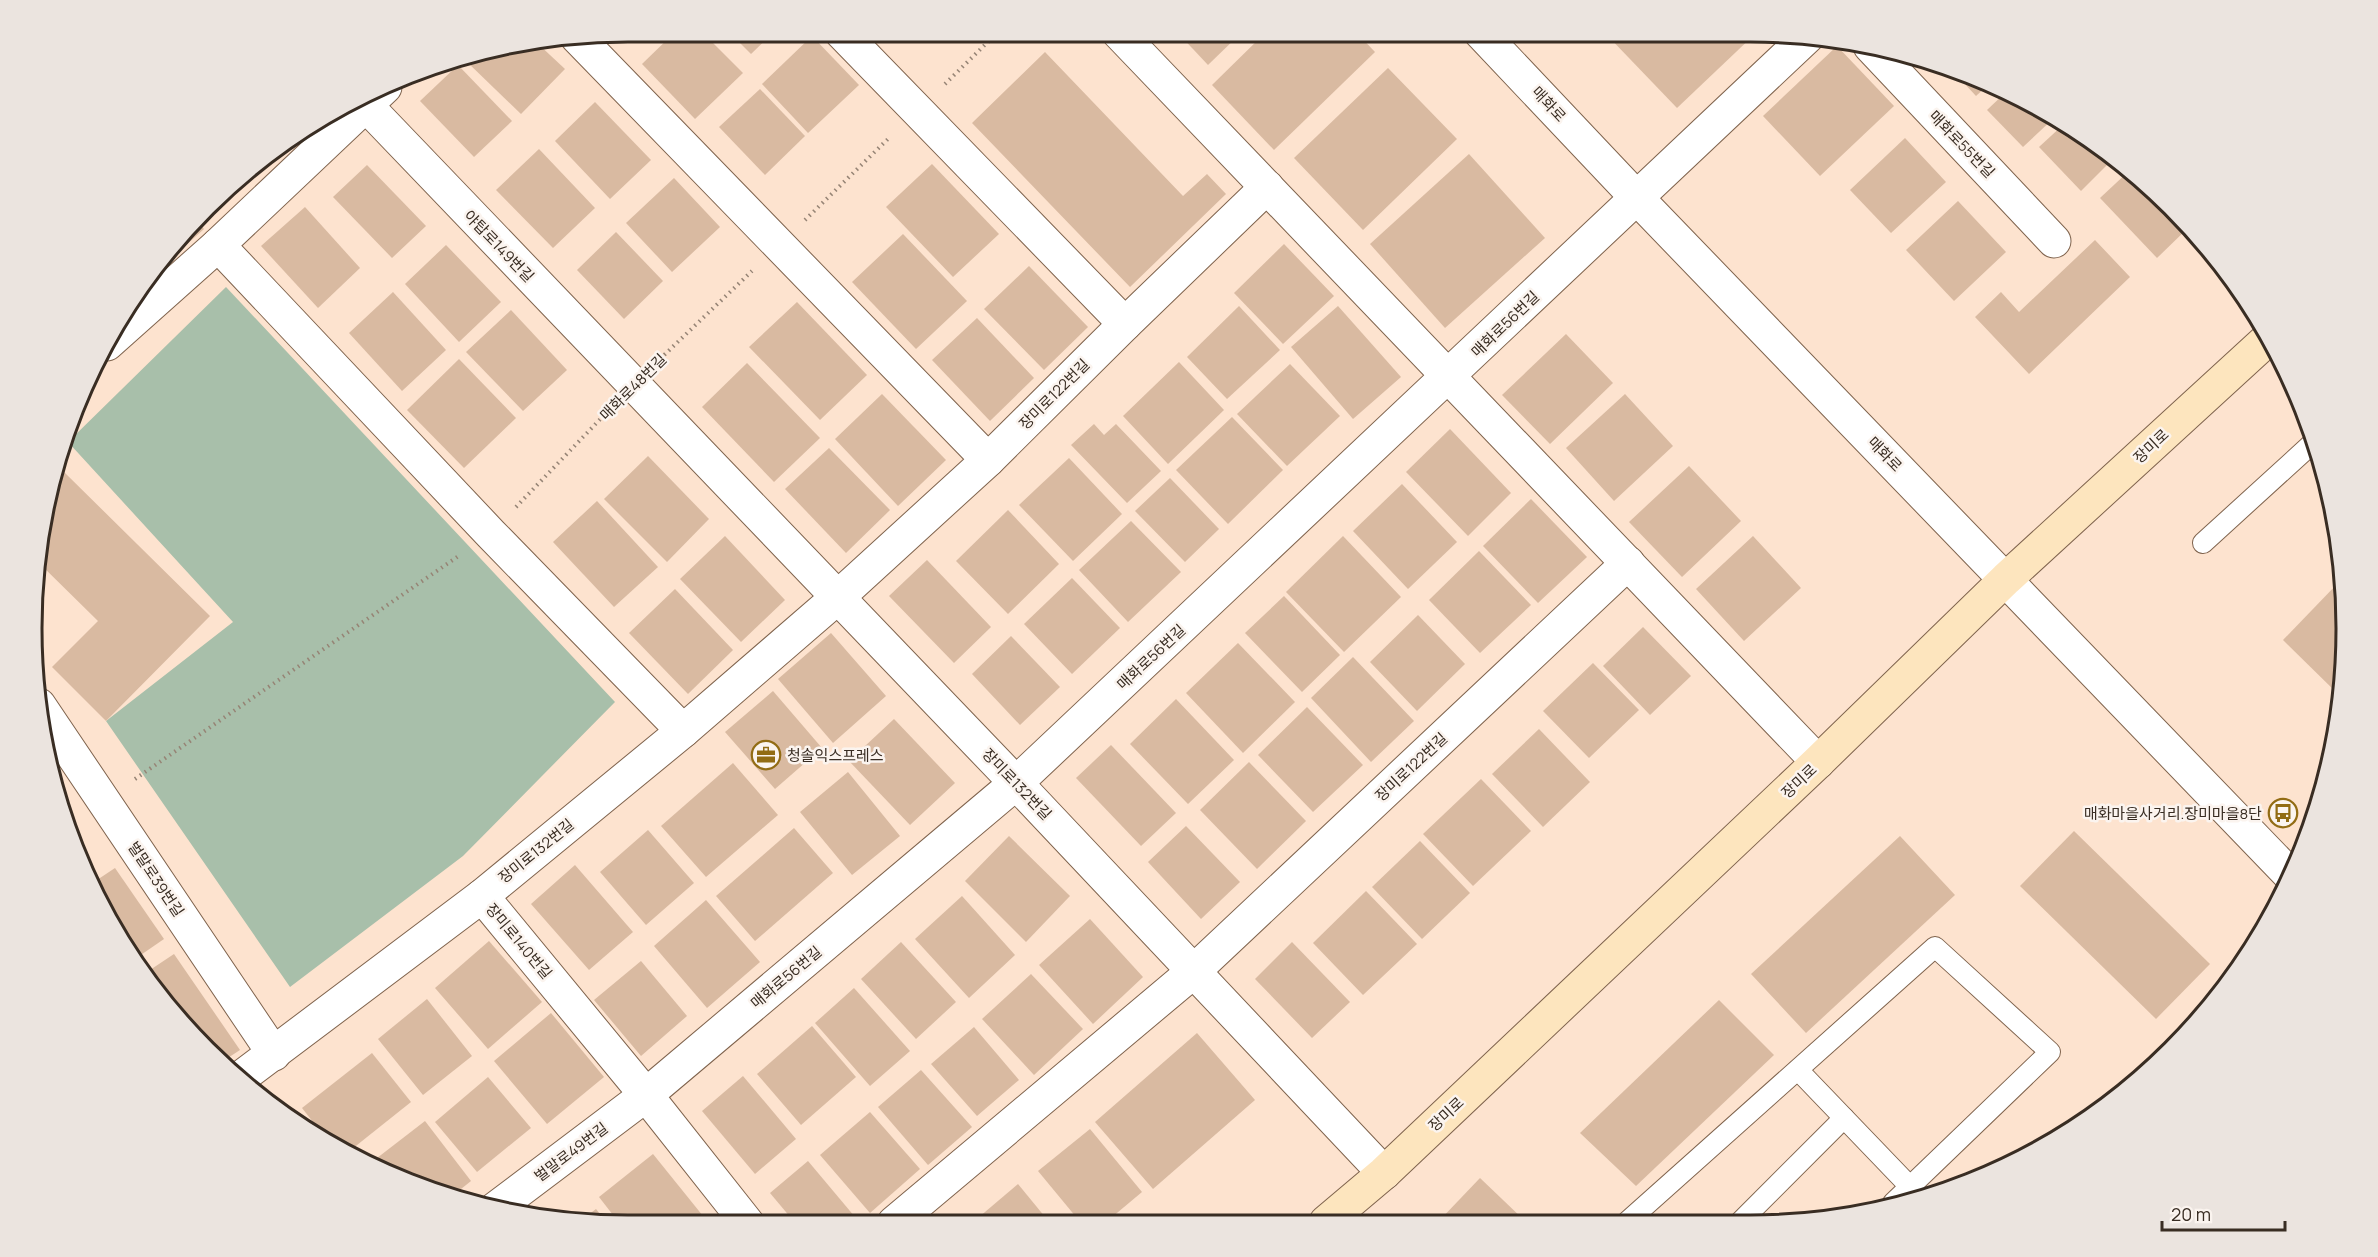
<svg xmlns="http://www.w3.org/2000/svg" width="2378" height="1257" font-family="Manrope,'Noto Sans KR',sans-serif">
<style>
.green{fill:#a8bfaa}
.building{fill:#d9baa1}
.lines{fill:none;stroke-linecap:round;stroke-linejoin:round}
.lane-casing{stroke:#7f634d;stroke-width:22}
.street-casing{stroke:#7f634d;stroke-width:35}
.secondary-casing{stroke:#7f634d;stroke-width:35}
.path{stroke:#968475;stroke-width:4;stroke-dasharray:1.5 4.5;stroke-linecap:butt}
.lane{stroke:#fff;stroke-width:20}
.street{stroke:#fff;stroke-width:33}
.secondary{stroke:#fde5be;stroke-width:33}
.labels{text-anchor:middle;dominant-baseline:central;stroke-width:5;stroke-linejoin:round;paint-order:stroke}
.street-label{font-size:15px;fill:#392d23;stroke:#fbf4ef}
.poi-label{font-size:15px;fill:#392d23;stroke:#fbf4ef;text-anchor:start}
.rim{fill:none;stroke:#392d23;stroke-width:3}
</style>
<rect width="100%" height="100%" fill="#fde3cf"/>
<!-- green -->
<polygon class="green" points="226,287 615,702 463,856 290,987 106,721 233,622 68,442"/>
<!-- building -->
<g class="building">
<polygon points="675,32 702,32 743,73 695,119 642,64"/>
<polygon points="729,32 774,32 751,54"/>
<polygon points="1177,32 1242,32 1208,65"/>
<polygon points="1266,32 1356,32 1375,52 1274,150 1212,85"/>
<polygon points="1605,33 1756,33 1677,108"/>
<polygon points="812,36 859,85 808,133 762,84"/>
<polygon points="535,41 565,69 521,114 465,60 471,54 512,43"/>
<polygon points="1837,46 1894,106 1820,176 1763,116"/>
<polygon points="1045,52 1183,196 1207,174 1226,194 1130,287 972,123"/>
<polygon points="458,65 512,121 474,157 420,101"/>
<polygon points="1388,68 1457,139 1363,230 1294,158"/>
<polygon points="1951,69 1989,84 1976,96"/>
<polygon points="760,89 805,136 765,175 719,127"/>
<polygon points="2007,91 2054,118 2023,147 1987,110"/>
<polygon points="595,102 651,160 610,199 555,141"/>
<polygon points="2064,124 2115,157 2081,191 2039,147"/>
<polygon points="292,137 269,161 264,156 265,155"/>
<polygon points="1905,138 1946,182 1891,233 1850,190"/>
<polygon points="539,149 595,208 553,248 496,190"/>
<polygon points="1469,154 1545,238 1445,328 1370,244"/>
<polygon points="257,162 262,168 221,204 217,200"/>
<polygon points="932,164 999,234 953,277 886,207"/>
<polygon points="367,165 426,226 392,258 333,197"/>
<polygon points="2130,170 2189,227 2157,258 2100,198"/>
<polygon points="674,178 720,227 672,272 626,223"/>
<polygon points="1958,201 2006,252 1954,301 1906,250"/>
<polygon points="305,207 360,268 318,308 261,246"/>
<polygon points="196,220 204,229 159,269 156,265 180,235"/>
<polygon points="616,232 663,281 624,319 577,270"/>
<polygon points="903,234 967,301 916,349 852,282"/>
<polygon points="2095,240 2130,277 2029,374 1975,317 2001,292 2019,312"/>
<polygon points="1284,244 1334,296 1283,344 1234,293"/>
<polygon points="446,245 501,302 459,342 405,284"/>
<polygon points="1029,266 1088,327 1044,370 984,309"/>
<polygon points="393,292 446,350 402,391 349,333"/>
<polygon points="797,302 867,375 820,420 749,347"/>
<polygon points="1239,306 1280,350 1227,399 1187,357"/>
<polygon points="1338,306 1401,377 1353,419 1291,347"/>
<polygon points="511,310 567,370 523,411 466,352"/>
<polygon points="977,318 1034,378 990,421 932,360"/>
<polygon points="1566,334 1613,383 1550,444 1502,395"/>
<polygon points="459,359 516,418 464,468 407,410"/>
<polygon points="1179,362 1224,410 1168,464 1123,416"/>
<polygon points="747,363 820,438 774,482 702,407"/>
<polygon points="1290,364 1340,416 1287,466 1237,414"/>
<polygon points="882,394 946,460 898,506 835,439"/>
<polygon points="1625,394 1673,446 1614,501 1566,448"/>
<polygon points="1232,417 1283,470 1228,524 1176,470"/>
<polygon points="1094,424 1104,435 1116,424 1161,471 1127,503 1071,445"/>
<polygon points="1450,429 1511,493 1468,536 1406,472"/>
<polygon points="829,448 890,510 846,553 785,489"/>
<polygon points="648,456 709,519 667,562 604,499"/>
<polygon points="1069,458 1122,514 1073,561 1019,505"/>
<polygon points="1689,466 1741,521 1682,577 1629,522"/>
<polygon points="64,472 210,616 106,721 52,667 98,621 37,561 50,486"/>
<polygon points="1170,478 1219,529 1185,562 1135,511"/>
<polygon points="1402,484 1457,542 1408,589 1353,531"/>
<polygon points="1531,499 1587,557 1538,603 1483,546"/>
<polygon points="597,501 658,567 614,607 553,542"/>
<polygon points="1008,510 1059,564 1008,614 956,561"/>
<polygon points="1131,521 1181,572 1128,622 1079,570"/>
<polygon points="725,536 785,600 741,642 680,579"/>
<polygon points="1343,536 1401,597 1344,652 1286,592"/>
<polygon points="1753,536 1801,588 1744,641 1696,589"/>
<polygon points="1479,551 1531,605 1480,653 1429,600"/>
<polygon points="927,560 991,627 954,663 889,596"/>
<polygon points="1072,578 1120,628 1072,674 1024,624"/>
<polygon points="2338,583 2343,588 2345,668 2340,696 2283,640"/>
<polygon points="675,589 733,650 688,694 629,633"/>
<polygon points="1284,596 1340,655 1302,692 1245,633"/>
<polygon points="1418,615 1465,664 1417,711 1370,662"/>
<polygon points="1643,627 1691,676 1650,715 1603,666"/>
<polygon points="831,633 886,696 833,743 778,679"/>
<polygon points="1011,636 1060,687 1020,725 972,674"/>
<polygon points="1238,643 1295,702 1243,753 1186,693"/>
<polygon points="1353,657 1414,721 1371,762 1311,698"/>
<polygon points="1593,663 1639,710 1589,758 1543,711"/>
<polygon points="773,691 822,748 775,789 725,732"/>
<polygon points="1176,699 1234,760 1188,804 1130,744"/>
<polygon points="1307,707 1363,765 1313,812 1258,755"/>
<polygon points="894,719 955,783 910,825 849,761"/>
<polygon points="1539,729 1590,782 1543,827 1492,774"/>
<polygon points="1111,745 1176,813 1141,846 1076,778"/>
<polygon points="1249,762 1306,821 1257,869 1200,810"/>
<polygon points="733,763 778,815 706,877 661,826"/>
<polygon points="848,772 900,836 852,875 800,812"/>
<polygon points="1481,779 1531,831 1473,886 1423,834"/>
<polygon points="1186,826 1240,882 1201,919 1148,862"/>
<polygon points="794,828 833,873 755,941 716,896"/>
<polygon points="648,830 694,883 646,925 600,872"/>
<polygon points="2074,831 2210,964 2156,1019 2020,886"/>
<polygon points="1009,836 1070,896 1026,942 965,881"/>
<polygon points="1900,836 1955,895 1806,1033 1751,974"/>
<polygon points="1420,841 1470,893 1422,939 1372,887"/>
<polygon points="575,865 633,932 589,970 531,904"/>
<polygon points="115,868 164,939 132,961 91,884"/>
<polygon points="1366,891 1417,944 1363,995 1313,943"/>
<polygon points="962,896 1015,955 969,998 915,939"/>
<polygon points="706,900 760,962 707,1008 654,946"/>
<polygon points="1090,919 1143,977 1093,1024 1039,965"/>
<polygon points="489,941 542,1002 488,1049 435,988"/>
<polygon points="901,942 956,1002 916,1039 861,979"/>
<polygon points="1292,942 1350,1002 1312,1038 1255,979"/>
<polygon points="174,954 240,1050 220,1063 206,1050 144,974"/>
<polygon points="641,961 687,1016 641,1056 594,1000"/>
<polygon points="1031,974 1083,1029 1034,1075 982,1019"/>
<polygon points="854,988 910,1051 870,1086 815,1023"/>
<polygon points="427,999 472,1056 423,1095 378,1039"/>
<polygon points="1719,1000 1774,1055 1636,1186 1580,1133"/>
<polygon points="551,1013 604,1077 547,1124 494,1061"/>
<polygon points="812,1026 856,1077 801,1125 757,1074"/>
<polygon points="974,1027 1019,1080 977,1116 931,1064"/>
<polygon points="1197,1033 1255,1100 1153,1189 1095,1122"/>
<polygon points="372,1053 411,1102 347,1153 328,1141 302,1108"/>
<polygon points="921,1070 972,1127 928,1165 878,1107"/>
<polygon points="743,1076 796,1139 755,1174 702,1111"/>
<polygon points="488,1077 531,1128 477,1172 435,1122"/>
<polygon points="870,1112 920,1169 870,1213 820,1155"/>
<polygon points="425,1121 471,1181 451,1197 368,1165"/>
<polygon points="1090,1129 1142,1192 1105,1223 1081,1223 1038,1171"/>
<polygon points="653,1154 703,1216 692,1224 620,1224 599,1197"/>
<polygon points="808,1161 855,1217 848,1223 796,1224 770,1193"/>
<polygon points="1480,1178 1525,1221 1438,1222"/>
<polygon points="1018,1184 1050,1223 972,1223"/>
<polygon points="596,1209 608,1224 579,1222"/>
</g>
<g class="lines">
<!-- lane casing -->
<g class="lane-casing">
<g id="lane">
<polyline points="2203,543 2316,440"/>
<polyline points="1798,1070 1919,1196"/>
<polyline points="1628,1221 1935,947 2050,1052 1893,1203"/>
<polyline points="1741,1221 1844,1118"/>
</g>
</g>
<!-- street casing -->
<g class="street-casing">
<g id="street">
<polyline points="841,32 1125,324"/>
<polyline points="1118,32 1818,762"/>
<polyline points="1480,32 1637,198 2291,876"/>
<polyline points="577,37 988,460"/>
<polyline points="1870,46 2054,241"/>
<polyline points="359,98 1016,783 1384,1173"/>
<polyline points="218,245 491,534 683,731"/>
<polyline points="107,344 218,245 385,87"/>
<polyline points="39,705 274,1054"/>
<polyline points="482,896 646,1095 748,1224"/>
<polyline points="239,1079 482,896 683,731 838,597 988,460 1125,324 1267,187"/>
<polyline points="495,1209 646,1095 1016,783 1808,36"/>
<polyline points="894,1223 1194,971 1628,563"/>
</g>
</g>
<!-- secondary casing -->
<g class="secondary-casing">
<polyline id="secondary" points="1326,1222 1384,1173 1818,762 2006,579 2270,337"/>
</g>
<!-- path -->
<g class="path">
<polyline points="945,84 998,32"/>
<polyline points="805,220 890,137"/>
<polyline points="660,359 752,271"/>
<polyline points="516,507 608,411"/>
<polyline points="135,779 460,555"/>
</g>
<!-- lane -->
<use href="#lane" class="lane"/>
<!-- street -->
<use href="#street" class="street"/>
<!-- secondary -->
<use href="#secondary" class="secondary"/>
</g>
<!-- icons -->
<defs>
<g id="office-ring" transform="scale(1.5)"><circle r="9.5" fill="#fbf4ef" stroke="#926c14" stroke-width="1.5"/><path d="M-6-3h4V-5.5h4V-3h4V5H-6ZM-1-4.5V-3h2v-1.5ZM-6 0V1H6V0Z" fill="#926c14"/></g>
<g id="bus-ring" transform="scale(1.5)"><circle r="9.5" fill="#fbf4ef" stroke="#926c14" stroke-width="1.5"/><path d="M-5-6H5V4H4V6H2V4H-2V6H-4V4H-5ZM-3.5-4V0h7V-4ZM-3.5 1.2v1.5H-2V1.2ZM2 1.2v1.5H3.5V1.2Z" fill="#926c14"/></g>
</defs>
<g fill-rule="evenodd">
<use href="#office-ring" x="766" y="755"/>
<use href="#bus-ring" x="2283" y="813"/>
</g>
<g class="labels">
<!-- street labels -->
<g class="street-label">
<text transform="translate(1549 104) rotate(47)">매화로</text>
<text transform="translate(1962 144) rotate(46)">매화로55번길</text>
<text transform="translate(499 246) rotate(46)">야탑로149번길</text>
<text transform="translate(1505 324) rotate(-44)">매화로56번길</text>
<text transform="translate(633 387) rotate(-45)">매화로48번길</text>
<text transform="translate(1054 394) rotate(-45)">장미로122번길</text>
<text transform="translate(2151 446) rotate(-43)">장미로</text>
<text transform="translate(1885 454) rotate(46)">매화로</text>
<text transform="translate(1151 657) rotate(-43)">매화로56번길</text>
<text transform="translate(1411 767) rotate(-43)">장미로122번길</text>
<text transform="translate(1799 781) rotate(-43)">장미로</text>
<text transform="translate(1017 784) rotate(46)">장미로132번길</text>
<text transform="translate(536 851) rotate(-39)">장미로132번길</text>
<text transform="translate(156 879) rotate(56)">벌말로39번길</text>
<text transform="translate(519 941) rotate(50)">장미로140번길</text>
<text transform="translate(786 977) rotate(-40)">매화로56번길</text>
<text transform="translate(1446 1114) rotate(-43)">장미로</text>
<text transform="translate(571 1152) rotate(-37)">벌말로49번길</text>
</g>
<!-- poi labels -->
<g class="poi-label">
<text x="787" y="755">청솔익스프레스</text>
<text x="2262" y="813" text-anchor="end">매화마을사거리.장미마을8단</text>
</g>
</g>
<!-- crop -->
<path d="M0 0H2378V1257H0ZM628 42H1750A586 586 0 0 1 2336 628V629A586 586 0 0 1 1750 1215H628A586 586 0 0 1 42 629V628A586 586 0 0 1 628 42Z" fill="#ebe4df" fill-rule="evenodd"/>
<path class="rim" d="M628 42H1750A586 586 0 0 1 2336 628V629A586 586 0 0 1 1750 1215H628A586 586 0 0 1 42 629V628A586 586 0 0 1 628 42Z"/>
<!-- scale -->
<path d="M2162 1221v9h123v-9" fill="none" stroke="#392d23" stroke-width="3"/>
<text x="2171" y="1221" font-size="18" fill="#392d23" stroke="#fbf4ef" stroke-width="4.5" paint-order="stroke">20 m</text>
</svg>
